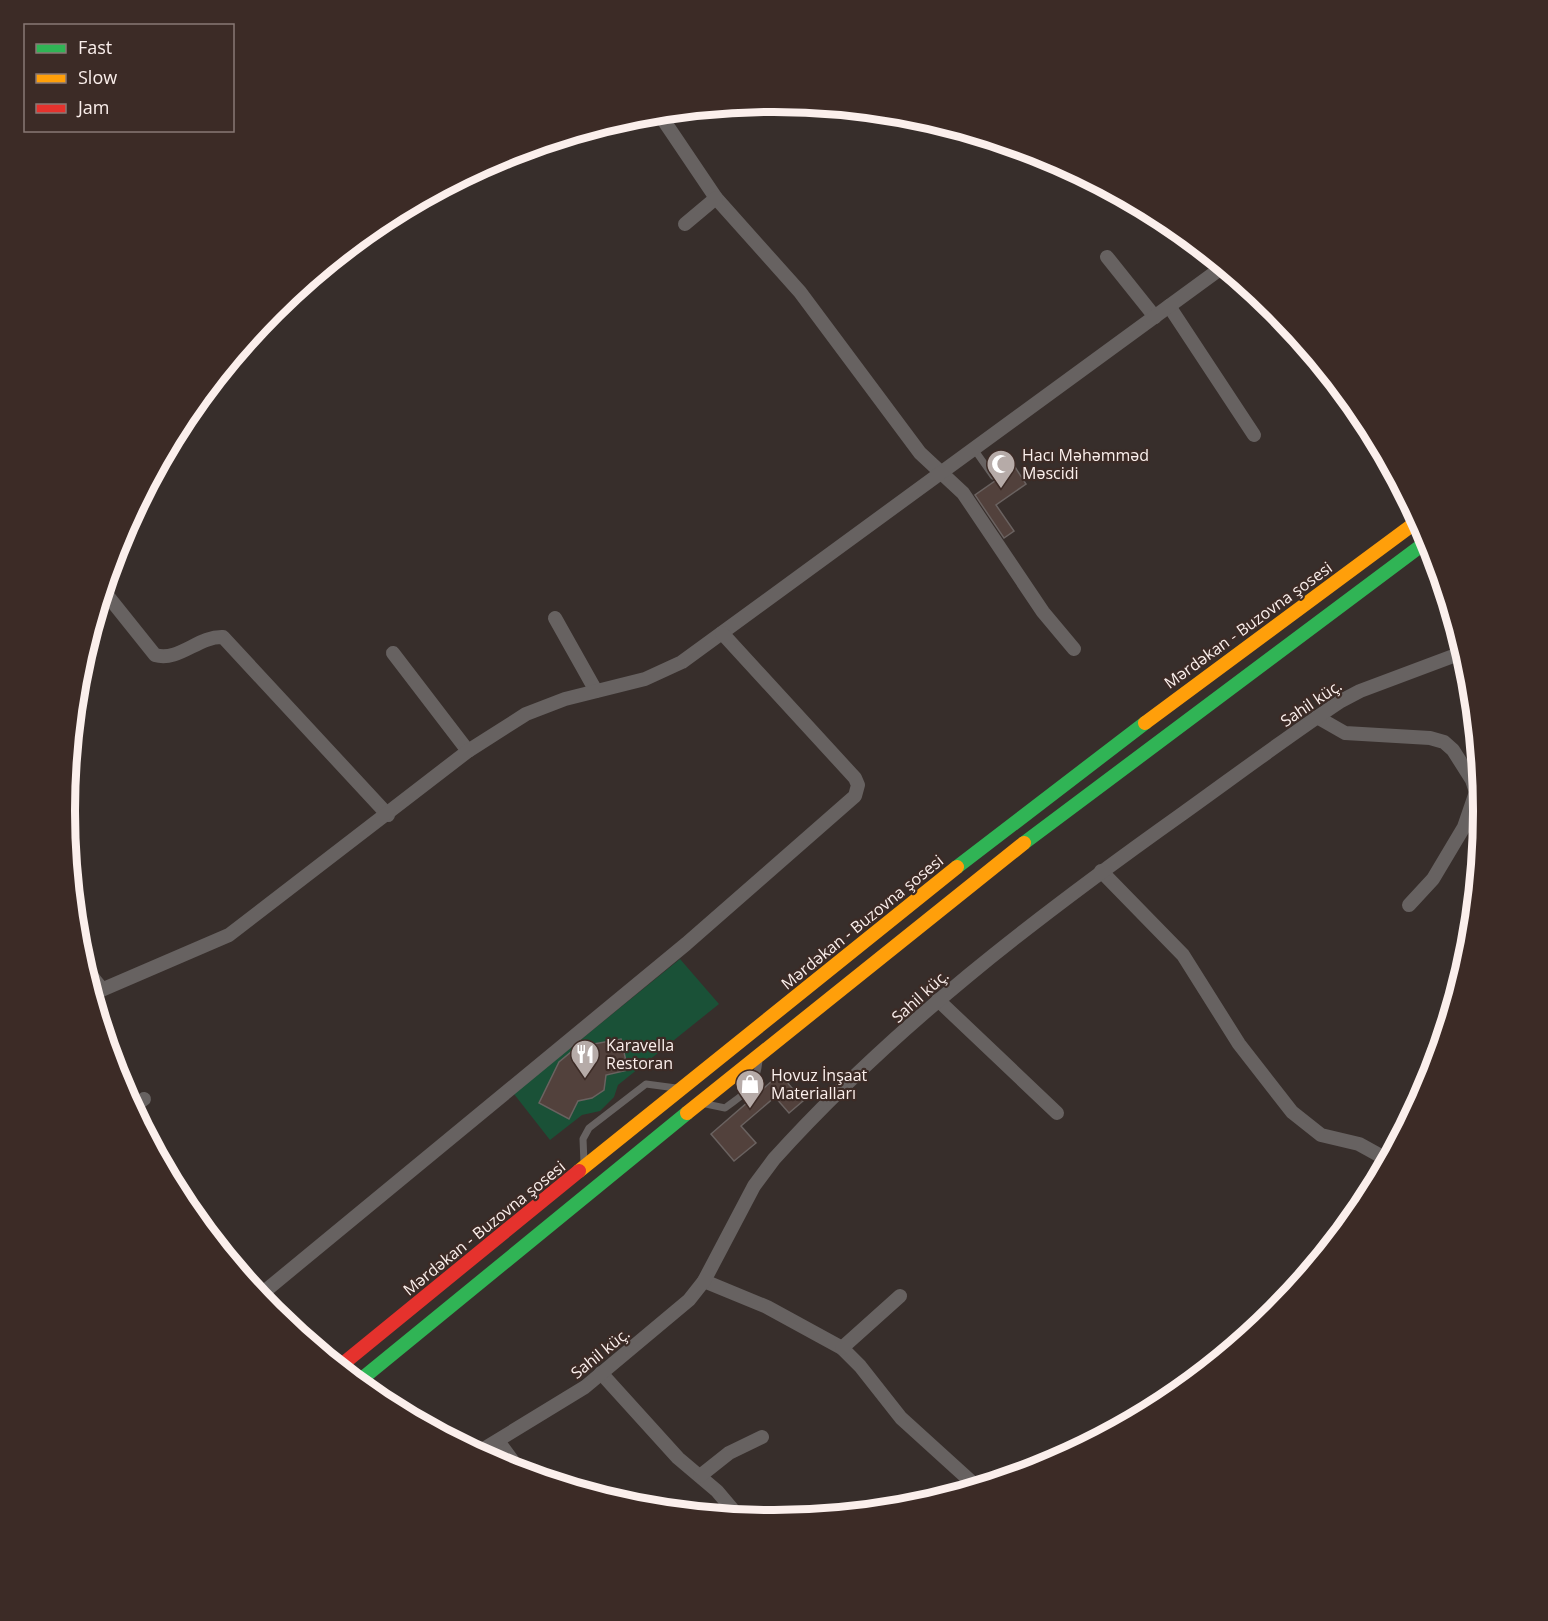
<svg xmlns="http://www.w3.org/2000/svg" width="1548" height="1621" font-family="'Open Sans',sans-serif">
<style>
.green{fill:#1a5137}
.building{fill:#52413c;stroke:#6a6260;stroke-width:1.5}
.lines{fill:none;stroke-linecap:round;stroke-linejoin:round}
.lane{stroke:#676261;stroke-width:7}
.street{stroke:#676261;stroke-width:14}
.fast{stroke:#30b455;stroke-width:14}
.slow{stroke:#ff9f0a;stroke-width:14}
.jam{stroke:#e5322d;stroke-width:14}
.labels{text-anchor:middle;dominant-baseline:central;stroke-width:4.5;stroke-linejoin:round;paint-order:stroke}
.poi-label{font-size:16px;fill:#fbefec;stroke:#3c2b26;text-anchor:start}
.street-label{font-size:16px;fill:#fbefec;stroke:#3c2b26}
.rim{fill:none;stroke:#fbefec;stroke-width:8}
</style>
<rect width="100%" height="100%" fill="#372e2b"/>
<!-- green -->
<polygon class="green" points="680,959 719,1004 618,1085 614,1097 600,1111 582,1115 550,1140 514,1094"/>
<!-- building -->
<g class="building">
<polygon points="1015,467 1026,484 996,505 1014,531 1004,538 975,495"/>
<polygon points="621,1039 628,1070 606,1075 604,1090 592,1098 578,1101 569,1119 539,1103 559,1062 577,1047"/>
<polygon points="780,1074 803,1101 789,1113 775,1097 741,1126 756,1143 734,1161 711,1134"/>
</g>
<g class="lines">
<!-- lane -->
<g class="lane">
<polyline points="974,449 993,476"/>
<path d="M706,1104L725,1108C746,1092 756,1089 759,1061"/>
<polyline points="584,1163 583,1139 589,1128 646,1084 676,1088"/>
</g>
<!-- street -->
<g class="street">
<polyline points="658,112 716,198 800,292 920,453 963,493 1043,612 1074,649"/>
<polyline points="685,224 716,198"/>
<polyline points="1107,257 1155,317"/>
<polyline points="1169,306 1254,435"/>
<path d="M103,590L155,655C179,662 198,636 223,637L388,815"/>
<polyline points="555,618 596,691"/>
<polyline points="393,653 468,751"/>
<polyline points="1317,717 1345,733 1430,738 1444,742 1453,750 1472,780 1476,792 1464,827 1433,879 1409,905"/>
<polyline points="1101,871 1183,955 1239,1044 1292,1112 1321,1135 1359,1144 1388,1160"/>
<polyline points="84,967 102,989"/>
<polyline points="92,994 229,935 468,751 526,714 565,699 645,679 682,662 1224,266"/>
<polyline points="938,1000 1057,1113"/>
<polyline points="132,1108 144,1099"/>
<polyline points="704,1281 767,1307 842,1348 860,1366 901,1418 977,1487"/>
<polyline points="259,1296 686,944 855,796 858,785 855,778 722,633"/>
<polyline points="842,1348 900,1296"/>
<polyline points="601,1373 678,1458 717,1491 739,1517"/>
<polyline points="498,1441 520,1471"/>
<path d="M477,1453L585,1387L689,1300L704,1281L754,1186L774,1159C894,1026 1037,917 1182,814C1235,776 1287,737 1341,701L1360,691L1464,652"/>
<polyline points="700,1476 729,1453 762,1437"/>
</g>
<!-- fast -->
<g class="fast">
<polyline points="1024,843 1430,539"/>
<polyline points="957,867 1145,723"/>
<polyline points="358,1382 687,1113"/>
</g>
<!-- slow -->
<g class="slow">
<polyline points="1145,723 1419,520"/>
<polyline points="687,1113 1024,843"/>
<polyline points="579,1171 957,867"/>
</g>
<!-- jam -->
<polyline class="jam" points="339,1367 579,1171"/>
</g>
<!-- icons -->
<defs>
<g id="mosque-pin" transform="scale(1.5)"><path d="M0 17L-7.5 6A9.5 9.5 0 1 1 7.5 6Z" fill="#b6aba8" stroke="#3c2b26"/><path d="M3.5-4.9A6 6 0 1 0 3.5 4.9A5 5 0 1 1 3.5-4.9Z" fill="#fff"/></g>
<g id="restaurant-pin" transform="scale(1.5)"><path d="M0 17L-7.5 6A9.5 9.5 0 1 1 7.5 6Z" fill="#b6aba8" stroke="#3c2b26"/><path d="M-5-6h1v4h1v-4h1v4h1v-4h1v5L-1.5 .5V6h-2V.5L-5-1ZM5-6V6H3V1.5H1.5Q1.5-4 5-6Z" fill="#fff"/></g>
<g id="shop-pin" transform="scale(1.5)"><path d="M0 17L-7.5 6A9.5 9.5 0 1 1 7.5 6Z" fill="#b6aba8" stroke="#3c2b26"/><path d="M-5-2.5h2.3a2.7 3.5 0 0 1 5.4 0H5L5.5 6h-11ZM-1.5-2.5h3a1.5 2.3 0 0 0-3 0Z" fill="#fff"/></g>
</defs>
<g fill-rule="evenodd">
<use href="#mosque-pin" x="1001" y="464"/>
<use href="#restaurant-pin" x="585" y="1054"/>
<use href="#shop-pin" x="750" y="1084"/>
</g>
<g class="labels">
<!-- poi labels -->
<g class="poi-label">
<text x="1022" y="455">Hacı Məhəmməd<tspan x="1022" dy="18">Məscidi</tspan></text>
<text x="606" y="1045">Karavella<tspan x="606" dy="18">Restoran</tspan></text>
<text x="771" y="1075">Hovuz İnşaat<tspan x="771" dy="18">Materialları</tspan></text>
</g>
<!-- street labels -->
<g class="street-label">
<text transform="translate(1248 625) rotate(-36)">Mərdəkan - Buzovna şosesi</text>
<text transform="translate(1311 703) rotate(-34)">Sahil küç.</text>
<text transform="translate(862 922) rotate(-39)">Mərdəkan - Buzovna şosesi</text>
<text transform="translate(920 996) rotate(-42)">Sahil küç.</text>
<text transform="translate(484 1228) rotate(-39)">Mərdəkan - Buzovna şosesi</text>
<text transform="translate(600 1353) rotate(-39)">Sahil küç.</text>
</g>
</g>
<!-- crop -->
<path d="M0 0H1548V1621H0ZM75 811a699 699 0 1 1 1398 0a699 699 0 1 1-1398 0Z" fill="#3c2b26" fill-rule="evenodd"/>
<path class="rim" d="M75 811a699 699 0 1 1 1398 0a699 699 0 1 1-1398 0Z"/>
<!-- legend -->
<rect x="24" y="24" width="210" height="108" fill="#3c2b26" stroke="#887975" stroke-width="1.5"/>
<rect x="36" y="44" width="30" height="9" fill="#30b455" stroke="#887975" stroke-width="1.5"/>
<text x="78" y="54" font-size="18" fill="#fbefec">Fast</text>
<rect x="36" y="74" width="30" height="9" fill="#ff9f0a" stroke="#887975" stroke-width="1.5"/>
<text x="78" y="84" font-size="18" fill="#fbefec">Slow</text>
<rect x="36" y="104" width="30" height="9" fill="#e5322d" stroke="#887975" stroke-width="1.5"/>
<text x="78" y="114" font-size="18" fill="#fbefec">Jam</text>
</svg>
